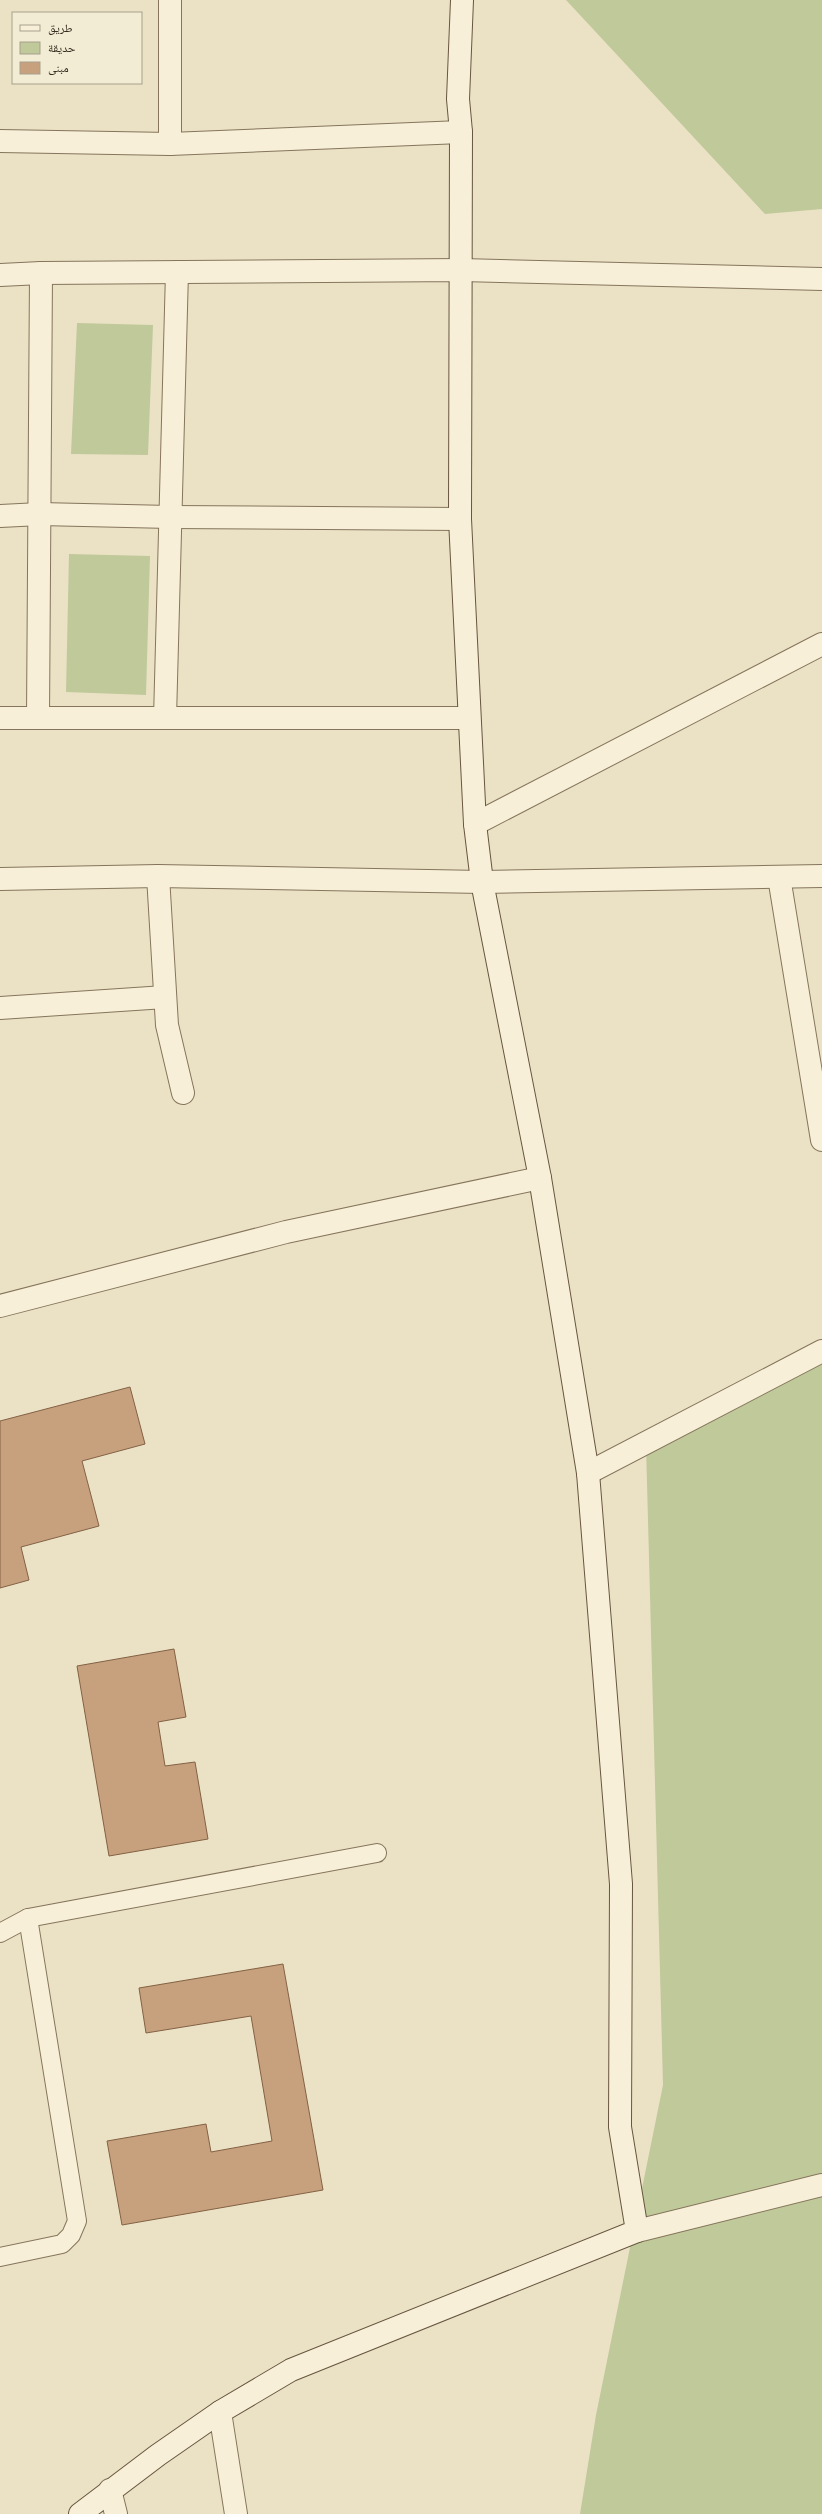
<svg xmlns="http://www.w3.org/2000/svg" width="822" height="2514" font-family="'Crimson Pro','Noto Naskh Arabic',serif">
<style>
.green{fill:#c0c99a}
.building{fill:#c7a17e;stroke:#836144}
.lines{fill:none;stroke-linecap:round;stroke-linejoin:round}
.service-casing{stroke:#85755c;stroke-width:20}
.minor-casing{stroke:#85755c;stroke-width:24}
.tertiary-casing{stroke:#85755c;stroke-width:24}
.secondary-casing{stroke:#675640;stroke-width:24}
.service{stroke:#f7efd8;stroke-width:18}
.minor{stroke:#f7efd8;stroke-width:22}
.tertiary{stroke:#f7efd8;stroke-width:22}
.secondary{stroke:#f7efd8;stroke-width:22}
</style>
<rect width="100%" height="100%" fill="#ebe2c5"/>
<!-- green -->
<g class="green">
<polygon points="566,0 822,0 822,209 765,214"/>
<polygon points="77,323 153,325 148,455 71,454"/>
<polygon points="69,554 150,556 146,695 66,692"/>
<polygon points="822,1358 822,2514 580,2514 596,2415 663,2085 646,1445"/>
</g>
<!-- building -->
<g class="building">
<polygon points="130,1387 145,1444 82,1461 99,1526 21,1547 29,1580 0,1588 0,1421"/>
<polygon points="174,1649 186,1717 158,1722 165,1766 195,1762 208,1839 109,1856 77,1666"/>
<polygon points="283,1964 323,2190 122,2225 107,2141 206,2124 211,2152 272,2141 251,2016 146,2033 139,1988"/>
</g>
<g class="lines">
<!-- service casing -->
<g class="service-casing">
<g id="service">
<polyline points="0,1933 28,1918 377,1853"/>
<polyline points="0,2257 62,2244 71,2235 77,2221 28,1918"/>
</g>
</g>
<!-- minor casing -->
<g class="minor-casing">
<g id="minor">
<polyline points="0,141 170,144 461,132"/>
<polyline points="170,144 170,0"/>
<polyline points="0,275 41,273 462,270 822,279"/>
<polyline points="0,516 40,514 170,517 460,519"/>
<polyline points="0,718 469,718"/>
<polyline points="38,718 41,273"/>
<polyline points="165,718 177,272"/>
<polyline points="475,824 822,644"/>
<polyline points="158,876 167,1025 183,1093"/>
<polyline points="779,877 822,1140"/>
<polyline points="0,879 158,876 482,882 822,876"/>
<polyline points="0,1008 165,997"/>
<polyline points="0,1306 286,1232 540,1178"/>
<polyline points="588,1473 822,1351"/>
<polyline points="220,2412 236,2514"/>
<polyline points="110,2490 116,2514"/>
</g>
</g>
<!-- tertiary casing -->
<g class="tertiary-casing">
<polyline id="tertiary" points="637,2231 822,2185"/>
</g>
<!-- secondary casing -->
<g class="secondary-casing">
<polyline id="secondary" points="80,2514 158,2455 220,2412 291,2370 637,2231 620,2127 621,1884 588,1473 540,1178 482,882 475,824 460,519 461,132 458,99 462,0"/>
</g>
<!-- service -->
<use href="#service" class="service"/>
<!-- minor -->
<use href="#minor" class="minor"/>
<!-- tertiary -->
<use href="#tertiary" class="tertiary"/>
<!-- secondary -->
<use href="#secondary" class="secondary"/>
</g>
<!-- legend -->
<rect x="12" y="12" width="130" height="72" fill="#f3ecd4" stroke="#a79f8c"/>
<rect x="20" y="25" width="20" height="6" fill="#f7efd8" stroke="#a79f8c"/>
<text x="48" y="32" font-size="12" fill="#362c1f">طريق</text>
<rect x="20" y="42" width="20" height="12" fill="#c0c99a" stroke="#a79f8c"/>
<text x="48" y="52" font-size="12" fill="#362c1f">حديقة</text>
<rect x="20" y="62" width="20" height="12" fill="#c7a17e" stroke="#a79f8c"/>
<text x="48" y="72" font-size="12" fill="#362c1f">مبنى</text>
</svg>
